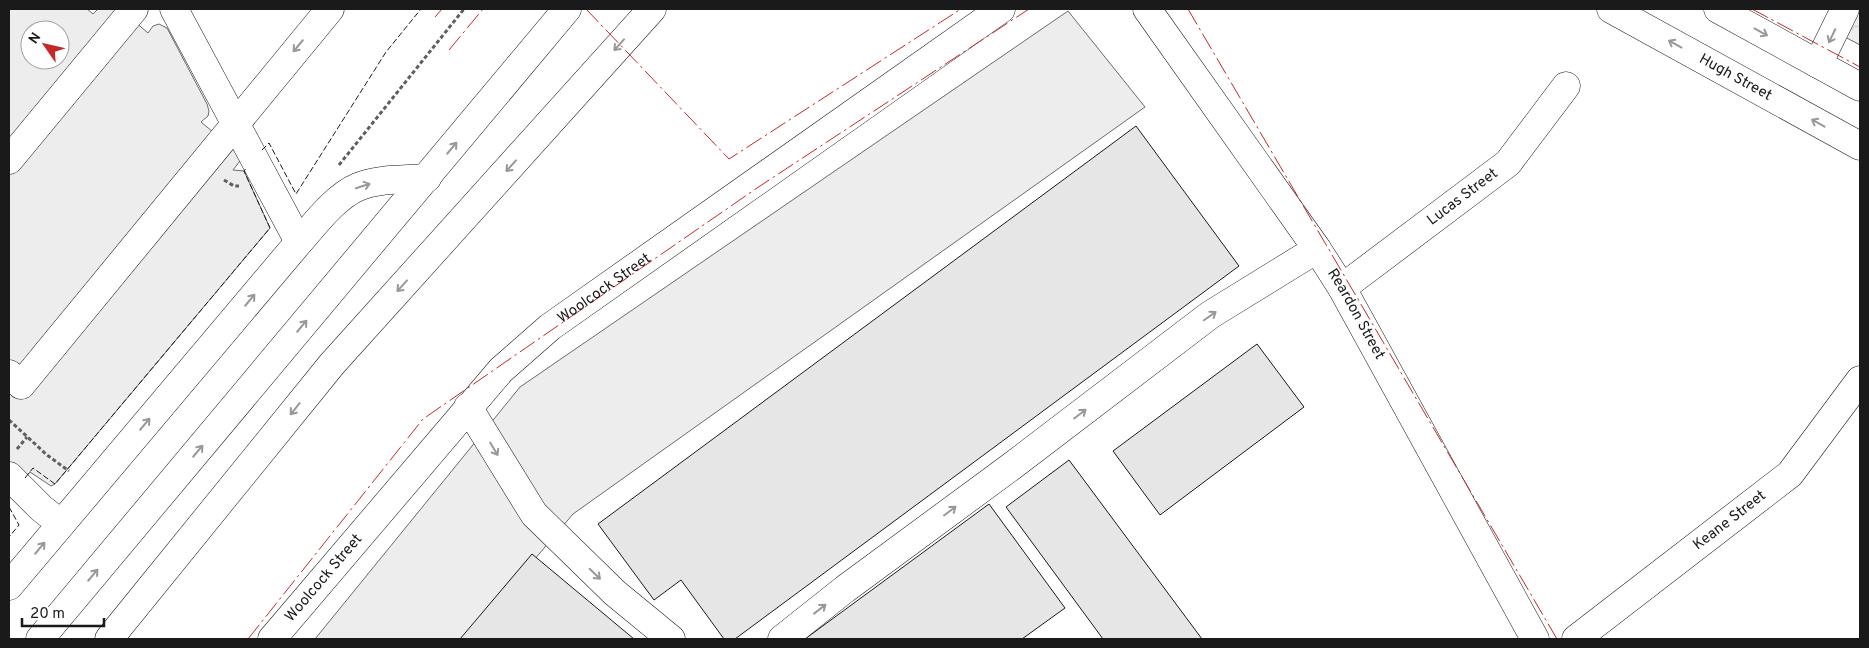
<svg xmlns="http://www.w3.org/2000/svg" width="1869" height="648" font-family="Overpass,sans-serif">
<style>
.park{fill:url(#park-crowns);stroke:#6a6a6a}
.built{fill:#ededed;stroke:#6a6a6a;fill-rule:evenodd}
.building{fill:#e6e6e6;stroke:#1a1a1a}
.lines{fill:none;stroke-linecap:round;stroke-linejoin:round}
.minor-casing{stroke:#1a1a1a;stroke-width:29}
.major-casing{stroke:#1a1a1a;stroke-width:29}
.path{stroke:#5f5f5f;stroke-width:3;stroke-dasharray:4 2.5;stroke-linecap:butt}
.minor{stroke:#fff;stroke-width:28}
.major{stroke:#fff;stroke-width:28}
.fence{stroke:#1a1a1a;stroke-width:1;stroke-dasharray:6 2.5;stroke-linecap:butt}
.power{stroke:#c62828;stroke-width:1;stroke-dasharray:18 4 2.5 4;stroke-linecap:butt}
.oneway{stroke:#989898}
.labels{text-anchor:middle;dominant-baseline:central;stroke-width:4;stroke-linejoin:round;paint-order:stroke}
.street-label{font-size:15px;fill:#1a1a1a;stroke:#fff}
</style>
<defs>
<pattern id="park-crowns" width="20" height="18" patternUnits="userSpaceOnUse" patternTransform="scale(1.25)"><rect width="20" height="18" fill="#ededed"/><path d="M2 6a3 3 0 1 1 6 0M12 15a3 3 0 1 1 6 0" fill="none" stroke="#cbcbcb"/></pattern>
</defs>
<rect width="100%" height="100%" fill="#fff"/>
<!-- park -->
<polygon class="park" points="1856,9 1860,9 1860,45 1843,36"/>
<!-- built -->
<g class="built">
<path d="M9,9H87L93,14L98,9H120L148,33L153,26L159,24L167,28L207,104L209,111L208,116L201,122L243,157L233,170L244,171L270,228L55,484L51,486L30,472L9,497ZM30,30H60V60H30Z"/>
<polygon points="1068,11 1145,107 573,514 467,639 315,639 520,387"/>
</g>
<!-- building -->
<g class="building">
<polygon points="1136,126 1239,266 735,639 724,639 681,580 654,600 598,524"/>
<polygon points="1257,344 1304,407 1160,515 1113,451"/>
<polygon points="1069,460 1202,639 1103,639 1006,507"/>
<polygon points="989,504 1065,608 1022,639 805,639"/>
<polygon points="532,554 634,639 460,639"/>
</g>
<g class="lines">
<!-- minor casing -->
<g class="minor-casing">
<g id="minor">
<polyline points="174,9 299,242"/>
<path id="s1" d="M1147,9L1317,249L1342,288L1535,639"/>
<polyline points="1818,64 1845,9"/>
<polyline points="9,160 134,9"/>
<path id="s2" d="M1342,288L1508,163L1566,86"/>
<polyline points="9,374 21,385 330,9"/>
<polyline points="468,407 534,514 615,593 671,639"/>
<polyline points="9,476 41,508 61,524"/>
<path d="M9,586L299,242C315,224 336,196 358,187C379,178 405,180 427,178"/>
<path id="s3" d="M272,639L501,370L550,327L1001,9"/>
<polyline points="782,639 845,589 1012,466 1210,315 1317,249"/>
<path id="s4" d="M1576,639L1790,474L1860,380"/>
</g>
</g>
<!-- major casing -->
<g class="major-casing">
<g id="major">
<path id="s5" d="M1611,9L1860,146"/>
<polyline points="1718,9 1860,87"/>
<polyline points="40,639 567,9"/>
<polyline points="109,639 332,364 652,9"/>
</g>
</g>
<!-- path -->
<g class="path">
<polyline points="339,165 464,9"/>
<polyline points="224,180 234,186 239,186"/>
<polyline points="9,420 47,455 69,471"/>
<polyline points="17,449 27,437"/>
</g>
<!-- minor -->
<use href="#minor" class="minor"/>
<!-- major -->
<use href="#major" class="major"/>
<!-- fence -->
<g class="fence">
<polyline points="262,150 269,143 296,194 386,52 421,9"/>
<polyline points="25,478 33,468 55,484 270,228 244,171 247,167"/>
<polyline points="9,507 19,525 9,537"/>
</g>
<!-- power -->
<g class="power">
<polyline points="586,9 729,159 961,9"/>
<polyline points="1188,9 1557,639"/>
<polyline points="1752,9 1860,67"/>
<polyline points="435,17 442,9"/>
<polyline points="449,50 483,9"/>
<polyline points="248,639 423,419 757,188 1029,9"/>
</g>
</g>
<!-- one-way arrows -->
<defs><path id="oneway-shaft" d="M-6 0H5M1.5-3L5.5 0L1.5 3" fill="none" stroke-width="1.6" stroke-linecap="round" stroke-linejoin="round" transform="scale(1.25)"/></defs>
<g class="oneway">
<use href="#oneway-shaft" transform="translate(1761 32) rotate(29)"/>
<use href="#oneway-shaft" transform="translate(1832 36) rotate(116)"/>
<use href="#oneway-shaft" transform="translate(1675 44) rotate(-151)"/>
<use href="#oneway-shaft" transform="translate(619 45) rotate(132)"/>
<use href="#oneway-shaft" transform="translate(298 46) rotate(130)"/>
<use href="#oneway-shaft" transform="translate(1818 123) rotate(-151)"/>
<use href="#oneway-shaft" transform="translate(452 148) rotate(-50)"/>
<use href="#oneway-shaft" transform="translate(511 166) rotate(132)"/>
<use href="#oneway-shaft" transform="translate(363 186) rotate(-18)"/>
<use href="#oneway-shaft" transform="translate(402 286) rotate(132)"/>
<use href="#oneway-shaft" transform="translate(250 300) rotate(-50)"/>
<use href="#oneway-shaft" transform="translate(1210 316) rotate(-35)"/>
<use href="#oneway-shaft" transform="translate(302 326) rotate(-50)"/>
<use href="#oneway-shaft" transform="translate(295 409) rotate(129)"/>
<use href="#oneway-shaft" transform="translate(1080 414) rotate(-37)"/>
<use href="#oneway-shaft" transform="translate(145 424) rotate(-50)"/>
<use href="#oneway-shaft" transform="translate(494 449) rotate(59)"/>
<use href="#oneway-shaft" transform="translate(198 451) rotate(-50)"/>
<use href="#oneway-shaft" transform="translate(950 511) rotate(-37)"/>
<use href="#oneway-shaft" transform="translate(40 548) rotate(-50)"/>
<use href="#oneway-shaft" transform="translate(595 574) rotate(44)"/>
<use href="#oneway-shaft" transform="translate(93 575) rotate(-50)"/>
<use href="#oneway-shaft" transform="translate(820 609) rotate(-38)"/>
</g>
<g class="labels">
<!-- street labels -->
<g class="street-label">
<text stroke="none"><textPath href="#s5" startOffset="142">Hugh Street</textPath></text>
<text stroke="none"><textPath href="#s2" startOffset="151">Lucas Street</textPath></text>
<text stroke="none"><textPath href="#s3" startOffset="485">Woolcock Street</textPath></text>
<text stroke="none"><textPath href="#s1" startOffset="370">Reardon Street</textPath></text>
<text stroke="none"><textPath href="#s4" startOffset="194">Keane Street</textPath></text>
<text stroke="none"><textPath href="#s3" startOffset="80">Woolcock Street</textPath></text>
</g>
</g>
<!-- border -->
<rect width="1869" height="648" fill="none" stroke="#1a1a1a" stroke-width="20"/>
<!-- north arrow -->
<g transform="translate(45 45) rotate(304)"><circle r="24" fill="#ffffff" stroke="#a3a3a3"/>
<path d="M0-4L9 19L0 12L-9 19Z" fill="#c62828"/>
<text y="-8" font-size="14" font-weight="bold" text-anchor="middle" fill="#1a1a1a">N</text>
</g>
<!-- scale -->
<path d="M22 618v8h82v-8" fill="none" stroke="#1a1a1a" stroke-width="2.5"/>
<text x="30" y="618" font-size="15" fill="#1a1a1a" stroke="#ffffff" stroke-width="4" paint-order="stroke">20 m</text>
</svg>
